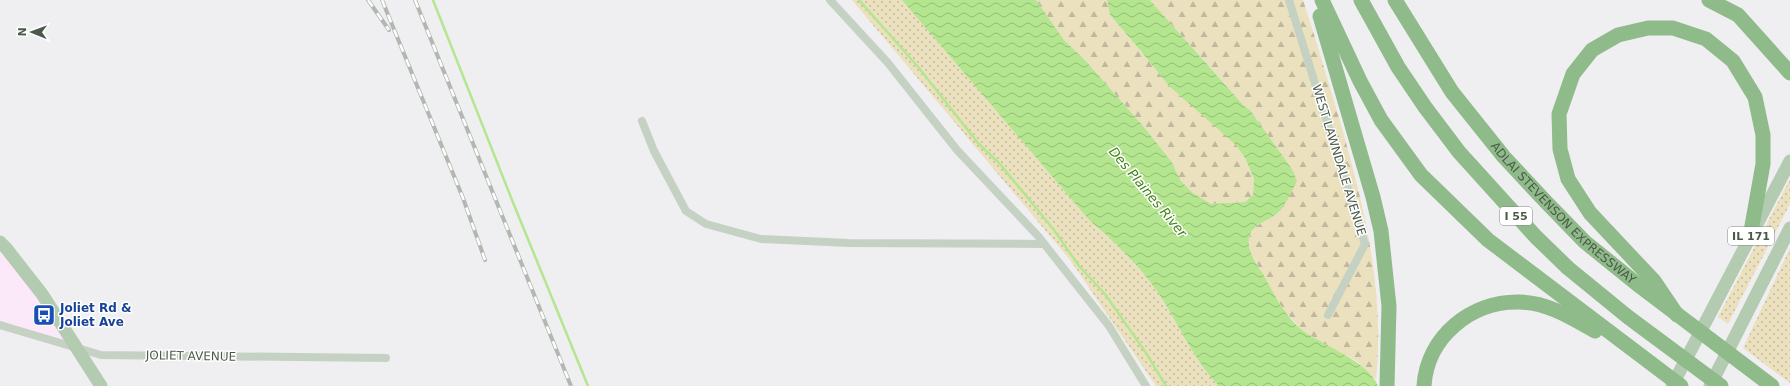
<svg xmlns="http://www.w3.org/2000/svg" width="1790" height="386" font-family="'DejaVu Sans',sans-serif">
<style>
.commercial{fill:#fbe8f9}
.grass{fill:url(#grass-dots)}
.forest{fill:url(#forest-firs)}
.water{fill:url(#water-waves)}
.lines{fill:none;stroke-linecap:round;stroke-linejoin:round}
.stream{stroke:#b4e68f;stroke-width:2.5}
.street{stroke:#c5d2c3;stroke-width:8}
.primary{stroke:#b3cbb0;stroke-width:13}
.highway{stroke:#8fba89;stroke-width:15}
.rail-casing{stroke:#b1b8b1;stroke-width:4}
.rail{stroke:#fff;stroke-width:2.5;stroke-dasharray:8;stroke-linecap:butt}
.labels{text-anchor:middle;dominant-baseline:central;stroke-width:3;stroke-linejoin:round;paint-order:stroke}
.shield{fill:#fff;stroke:#818c7f;stroke-width:1}
.shield-label{font-size:11px;font-weight:bold;fill:#4b5a48}
.street-label{font-size:12px;fill:#4b5a48;stroke:#fff}
.transit-label{font-size:12px;font-weight:bold;fill:#164399;stroke:#fff;text-anchor:start}
.water-label{font-size:13px;font-style:italic;fill:#438315;stroke:#fff}
</style>
<defs>
<pattern id="grass-dots" width="8" height="8" patternUnits="userSpaceOnUse"><rect width="8" height="8" fill="#ece1bf"/><path d="M2 2h.1M6 6h.1" fill="none" stroke="#c1b99d" stroke-width="1.8" stroke-linecap="round"/></pattern>
<pattern id="forest-firs" width="22" height="20" patternUnits="userSpaceOnUse"><rect width="22" height="20" fill="#ece1bf"/><path d="M5 1l3.5 6h-7zM16 11l3.5 6h-7z" fill="#c1b99d"/></pattern>
<pattern id="water-waves" width="16" height="10" patternUnits="userSpaceOnUse"><rect width="16" height="10" fill="#b4e68f"/><path d="M0 5q4-4 8 0t8 0" fill="none" stroke="#94bd77"/></pattern>
</defs>
<rect width="100%" height="100%" fill="#efeef1"/>
<!-- commercial -->
<polygon class="commercial" points="0,240 83,353 0,330"/>
<!-- grass -->
<g class="grass">
<path d="M852,0H903L1090,221C1116,243 1140,266 1159,294C1180,326 1192,358 1219,386H1156L1070,260Z"/>
<polygon points="1790,179 1790,204 1728,324 1718,317"/>
<polygon points="1790,248 1790,383 1743,348"/>
</g>
<!-- forest -->
<g class="forest">
<polygon points="1036,0 1107,0 1110,15 1140,50 1169,86 1236,144 1245,158 1254,179 1253,195 1245,202 1211,204 1193,193 1181,181 1171,161 1144,127 1084,59 1064,40"/>
<path d="M1150,0H1303C1317,42 1329,85 1342,128C1365,210 1385,293 1376,379L1355,360L1322,343L1300,328L1283,309L1256,262L1249,250V237L1255,227L1279,213L1292,169L1250,110L1244,106Z"/>
</g>
<!-- water -->
<path class="water" d="M902,0H1036L1064,40L1084,59L1144,127L1171,161L1181,181L1193,193L1211,204L1245,202L1253,195L1254,179L1245,158L1236,145L1169,86L1140,50L1110,15L1107,0H1150L1244,106L1250,110L1292,169L1297,181C1292,190 1285,207 1278,213C1269,221 1252,223 1249,238C1247,251 1256,263 1263,274C1274,293 1284,315 1301,329C1323,346 1369,361 1378,386H1219C1192,358 1180,326 1159,294C1140,266 1116,243 1090,221Z"/>
<g class="lines">
<!-- stream -->
<g class="stream">
<polyline points="433,0 512,200 588,386"/>
<polyline points="859,0 919,68 978,143 1000,164 1054,230 1079,266 1105,294 1146,353 1166,386"/>
</g>
<!-- street -->
<g class="street">
<polyline points="830,0 888,63 957,150 1038,236 1109,326 1146,386"/>
<polyline points="1289,0 1365,244 1328,315"/>
<polyline points="642,121 654,151 686,211 706,224 761,239 849,243 1044,244"/>
<polyline points="0,325 101,355 386,358"/>
</g>
<!-- primary -->
<g class="primary">
<polyline points="0,242 6,248 42,294 101,386"/>
<polyline points="1672,386 1790,161"/>
<polyline points="1710,386 1790,228"/>
</g>
<!-- highway -->
<g class="highway">
<polyline points="1322,0 1360,81 1381,120 1421,175 1488,240 1681,386"/>
<polyline points="1361,0 1398,67 1425,107 1459,152 1536,237 1568,268 1628,317 1721,386"/>
<path id="s1" d="M1395,0L1452,92L1504,157L1547,203L1585,242L1637,284L1772,386"/>
<polyline points="1709,0 1738,15 1790,73"/>
<polyline points="1320,16 1373,197 1381,231 1389,306 1387,386"/>
<polyline points="1677,315 1654,281 1590,213 1568,179 1560,149 1559,114 1573,74 1592,50 1618,35 1648,28 1673,28 1706,39 1733,61 1755,97 1763,135 1763,164 1750,237"/>
<path d="M1424,386C1427,337 1471,301 1519,302C1547,302 1572,318 1595,331"/>
</g>
<!-- rail casing -->
<g class="rail-casing">
<g id="rail">
<polyline points="368,0 389,30"/>
<polyline points="382,0 463,198 485,260"/>
<polyline points="415,0 571,386"/>
</g>
</g>
<!-- rail -->
<use href="#rail" class="rail"/>
</g>
<!-- icons -->
<defs>
<g id="bus-square" transform="scale(1.15)"><rect x="-9" y="-9" width="18" height="18" rx="4" fill="#1a4fb4" stroke="#fff"/><path d="M-5-6H5V4H4V6H2V4H-2V6H-4V4H-5ZM-3.5-4V0h7V-4ZM-3.5 1.2v1.5H-2V1.2ZM2 1.2v1.5H3.5V1.2Z" fill="#fff"/></g>
</defs>
<g fill-rule="evenodd">
<use href="#bus-square" x="44" y="315"/>
</g>
<g class="labels">
<!-- shield labels -->
<g class="shield">
<rect x="1500" y="207" width="32" height="18" rx="3"/>
<rect x="1728" y="227" width="46" height="18" rx="3"/>
</g>
<g class="shield-label">
<text x="1516" y="216">I 55</text>
<text x="1751" y="236">IL 171</text>
</g>
<!-- street labels -->
<g class="street-label">
<text transform="translate(1339 160) rotate(73)">WEST LAWNDALE AVENUE</text>
<text stroke="none"><textPath href="#s1" startOffset="273">ADLAI STEVENSON EXPRESSWAY</textPath></text>
<text transform="translate(191 356) rotate(1)">JOLIET AVENUE</text>
</g>
<!-- transit labels -->
<g class="transit-label">
<text x="60" y="308">Joliet Rd &amp;<tspan x="60" dy="14">Joliet Ave</tspan></text>
</g>
<!-- water labels -->
<g class="water-label">
<text transform="translate(1148 192) rotate(50)">Des Plaines River</text>
</g>
</g>
<!-- north arrow -->
<g transform="translate(32 32) rotate(271)" stroke="#ffffff" stroke-width="3" paint-order="stroke">
<path d="M0-3L7 15L0 10L-7 15Z" fill="#4b5a48"/>
<text y="-6" font-size="11" font-weight="bold" text-anchor="middle" fill="#4b5a48">N</text>
</g>
</svg>
